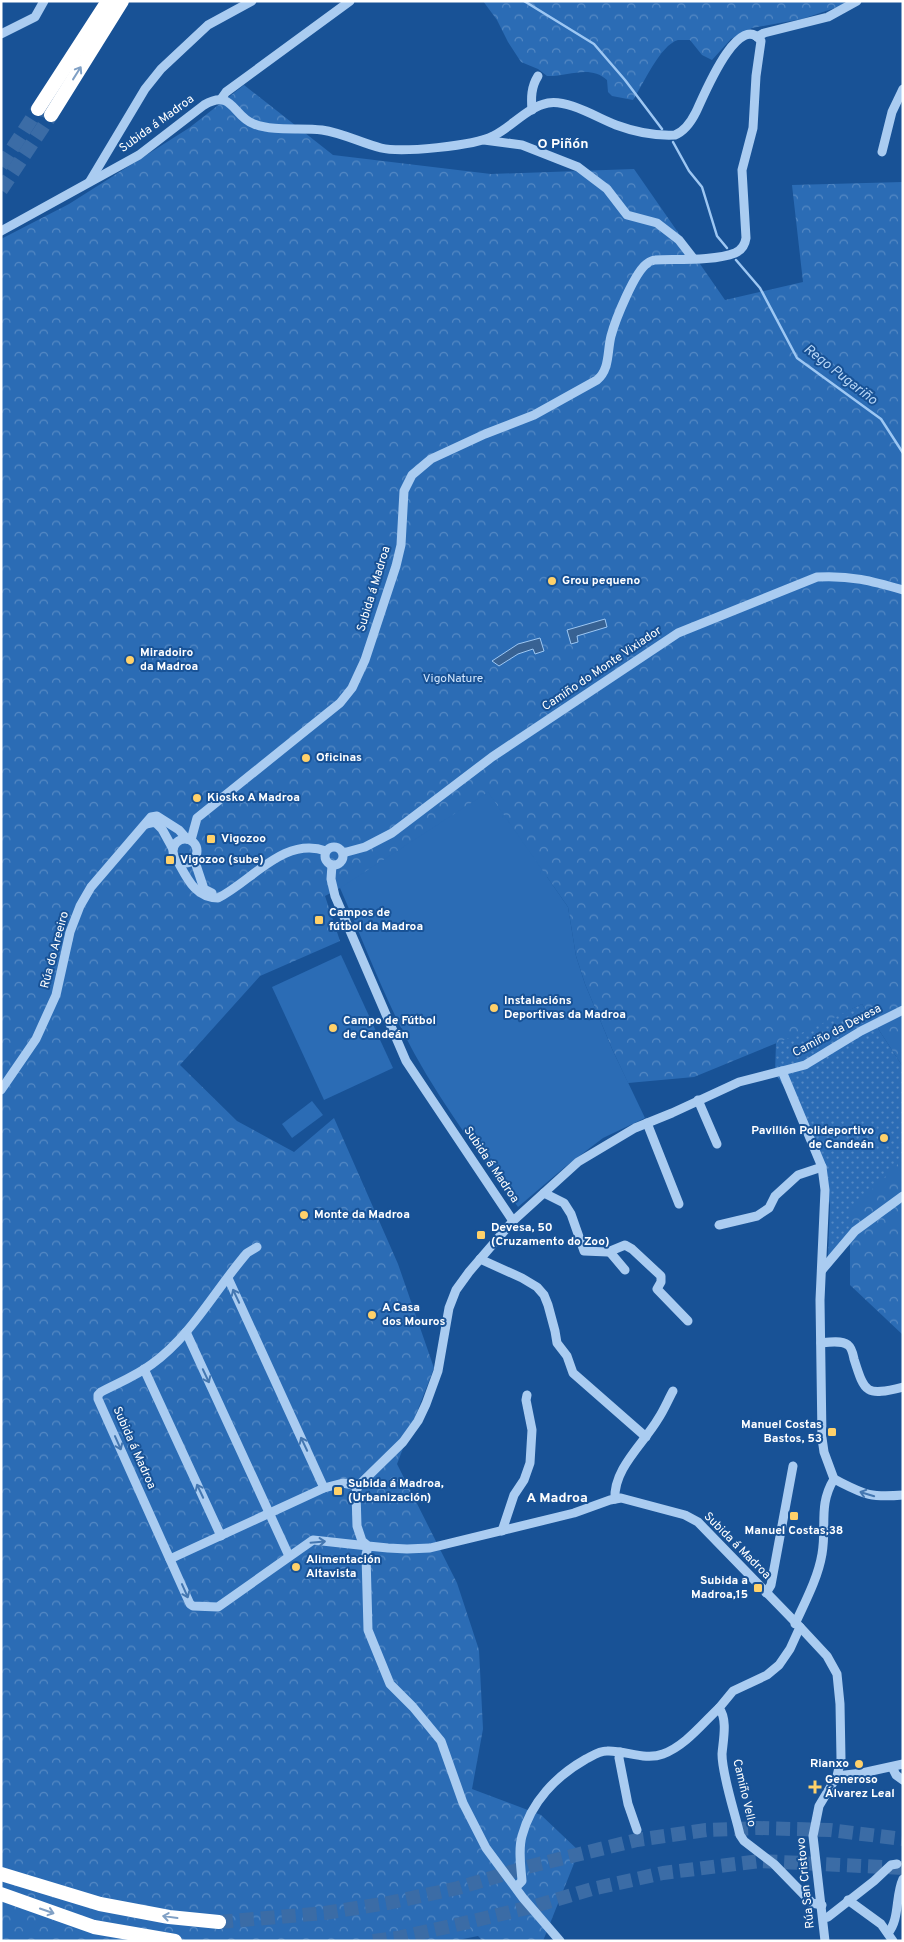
<svg xmlns="http://www.w3.org/2000/svg" width="904" height="1942" font-family="Overpass,sans-serif">
<style>
.green{fill:url(#green-dots)}
.forest{fill:url(#forest-crowns)}
.pitch{fill:#2b6cb5}
.water{fill:#386293;stroke:#9dc7f3}
.lines{fill:none;stroke-linecap:round;stroke-linejoin:round}
.stream{stroke:#9dc7f3;stroke-width:2.5}
.highway-tunnel{stroke:#3b6ca6;stroke-width:14;stroke-dasharray:14 7;stroke-linecap:butt}
.minor{stroke:#aaccf1;stroke-width:9}
.highway{stroke:#fff;stroke-width:14}
.oneway{stroke:#80a0c5}
.oneway2{stroke:#4477b1}
.poi-dot{fill:#ffd16a;stroke:#185296;stroke-width:2}
.labels{text-anchor:middle;dominant-baseline:central;stroke-width:4;stroke-linejoin:round;paint-order:stroke}
.street-label{font-size:12px;fill:#fff;stroke:#185296}
.poi-label{font-size:12px;font-weight:bold;fill:#fff;stroke:#185296;text-anchor:start}
.park-label{font-size:12px;fill:#d2e6fc;stroke:#185296}
.neighbourhood-label{font-size:14px;font-weight:bold;fill:#fff;stroke:#185296}
.water-label{font-size:14px;font-style:italic;fill:#b7d6f7;stroke:#185296}
</style>
<defs>
<pattern id="green-dots" width="8" height="8" patternUnits="userSpaceOnUse" patternTransform="scale(1.25)"><rect width="8" height="8" fill="#2b6cb5"/><path d="M2 2h.1M6 6h.1" fill="none" stroke="#5589c4" stroke-width="1.8" stroke-linecap="round"/></pattern>
<pattern id="forest-crowns" width="20" height="18" patternUnits="userSpaceOnUse" patternTransform="scale(1.25)"><rect width="20" height="18" fill="#2b6cb5"/><path d="M2 6a3 3 0 1 1 6 0M12 15a3 3 0 1 1 6 0" fill="none" stroke="#5589c4"/></pattern>
</defs>
<rect width="100%" height="100%" fill="#185296"/>
<!-- green -->
<polygon class="green" points="862,1004 903,1067 903,1190 828,1257 830,1205 816,1144 799,1110 775,1073 776,1043"/>
<!-- forest -->
<g class="forest">
<path d="M483,1H847L838,7L802,19L752,28L731,39L712,60L702,55L690,40C686,40 681,40 678,40C660,45 643,85 633,100L612,96L608,92L607,80C590,64 567,77 547,76L538,69L521,62L508,42L497,20Z"/>
<polygon points="244,85 333,155 491,174 634,169 725,300 803,282 792,185 903,182 903,1067 862,1004 811,1029 694,1077 628,1083 613,1051 585,984 576,956 568,907 547,877 340,888 325,896 340,941 260,976 180,1065 237,1121 294,1152 334,1118 398,1264 434,1368 397,1464 457,1583 479,1650 483,1729 472,1789 541,1815 579,1851 543,1941 483,1941 478,1936 453,1941 1,1941 1,239 69,204 189,128"/>
<polygon points="903,1159 903,1335 850,1285 850,1211"/>
</g>
<!-- pitch -->
<g class="pitch">
<path d="M488,792L568,907L576,956L585,984L613,1051L645,1118L603,1138L565,1167L518,1207C477,1151 434,1094 403,1032C380,986 361,936 340,888Z"/>
<polygon points="341,955 393,1068 324,1100 272,987"/>
<polygon points="312,1101 323,1115 292,1138 282,1124"/>
</g>
<!-- water -->
<g class="water">
<polygon points="605,619 607,627 577,636 578,642 571,644 567,630"/>
<polygon points="540,638 544,651 535,654 533,649 518,654 499,666 492,661 518,644"/>
</g>
<g class="lines">
<!-- stream -->
<g class="stream">
<polyline points="524,1 594,44 625,80 662,129"/>
<polyline points="673,142 689,171 702,187 717,236 727,248"/>
<polyline points="736,260 760,288 797,358 881,419 903,453"/>
</g>
<!-- highway-tunnel -->
<g class="highway-tunnel">
<polyline points="1,166 38,109"/>
<polyline points="1,190 51,115"/>
<polyline points="219,1922 325,1913 388,1903 458,1888 531,1866 637,1840 706,1830 758,1828 830,1830 903,1839"/>
<polyline points="373,1941 397,1938 460,1924 535,1906 592,1889 663,1873 760,1861 903,1868"/>
</g>
<!-- minor -->
<g class="minor">
<polyline points="1,34 35,17 44,1"/>
<polyline points="757,37 764,33 828,17 857,1"/>
<polyline points="221,99 226,92 350,1"/>
<path d="M532,110C531,98 531,87 538,76"/>
<polyline points="484,140 522,145 578,167 607,189 627,215 657,223 679,240 693,258"/>
<polyline points="882,152 892,112 903,89"/>
<polyline points="90,181 145,89 161,69 208,25 252,1"/>
<path d="M1,231L139,155L204,105C233,88 233,117 254,124C275,132 301,127 322,130C343,133 361,143 381,148C401,153 474,146 493,136C512,127 527,107 548,103C567,99 598,118 616,125C635,132 655,136 675,135C685,131 691,122 696,112C702,100 738,9 761,41L756,76L753,128L742,170L746,238C745,245 742,250 735,253C715,261 677,259 655,260C654,260 648,262 648,263C635,270 615,321 611,336C607,352 610,369 597,380L534,415L485,434L431,459L412,475L404,491L401,545L396,566L365,660L352,688L340,703L197,818L191,840"/>
<polyline points="146,824 155,822 162,829 173,849"/>
<circle cx="185" cy="851" r="12"/>
<circle cx="334" cy="856" r="9"/>
<path d="M343,853L365,847L392,833L492,757L678,633L817,577C850,575 872,581 903,590"/>
<polyline points="194,859 204,889 212,893"/>
<path d="M177,860C187,878 195,898 218,898C252,881 284,836 326,851"/>
<polyline points="332,865 331,879 335,896 406,1061 513,1221"/>
<polyline points="782,1071 822,1167 825,1190 820,1300 822,1438 824,1452 834,1479"/>
<polyline points="1,1090 36,1039 56,995 70,932 80,906 91,887 151,817 157,816 179,830 187,839"/>
<polyline points="698,1100 717,1144"/>
<polyline points="647,1123 679,1204"/>
<polyline points="544,1193 564,1203 571,1214 584,1251 608,1252 625,1245 632,1249 661,1276 661,1282 657,1289 688,1321"/>
<polyline points="719,1225 757,1216 769,1208 775,1196 798,1175 822,1167"/>
<path d="M257,1247L247,1253C215,1290 192,1335 152,1364C136,1376 118,1383 101,1392L98,1395V1399L190,1604L193,1606L218,1607L313,1540L368,1546L366,1555L368,1630L390,1684L413,1707L441,1741L463,1803L486,1848L523,1898L560,1941"/>
<polyline points="609,1251 625,1270"/>
<polyline points="480,1259 522,1278 537,1287 544,1295 548,1305 555,1331 557,1343 567,1356 573,1373 646,1437"/>
<polyline points="822,1270 855,1231 903,1196"/>
<polyline points="228,1278 324,1488"/>
<polyline points="186,1332 289,1556"/>
<path d="M821,1343C829,1342 841,1340 848,1345C852,1348 853,1354 854,1359C865,1394 866,1396 903,1387"/>
<polyline points="144,1369 221,1536"/>
<path d="M834,1479C864,1494 868,1498 903,1495"/>
<path d="M615,1499C613,1469 644,1443 658,1419C664,1410 668,1400 673,1391"/>
<polyline points="502,1531 514,1495 524,1480 530,1463 532,1430 526,1400 527,1395"/>
<polyline points="170,1559 324,1488 343,1483 358,1486"/>
<polyline points="766,1593 771,1585 793,1466"/>
<path d="M795,1624C805,1602 818,1578 822,1554C827,1526 818,1505 834,1479"/>
<path d="M800,1627L790,1649L779,1665L767,1675L733,1691L719,1708C728,1719 723,1741 722,1754C722,1775 735,1813 740,1835L744,1841L774,1864L812,1903L822,1905"/>
<polyline points="620,1752 619,1758 628,1804 637,1830"/>
<polyline points="892,1767 896,1775 903,1780"/>
<polyline points="837,1776 862,1773 903,1764"/>
<path d="M516,1887L522,1881C521,1867 518,1850 522,1836C531,1802 556,1776 586,1759C592,1756 599,1751 607,1751C625,1750 645,1761 663,1754C685,1746 702,1724 719,1708"/>
<polyline points="848,1900 881,1924 893,1941"/>
<polyline points="823,1918 828,1917 874,1881 891,1865 897,1864"/>
<path d="M888,1933C900,1919 895,1896 903,1879"/>
<polyline points="825,1941 813,1836 819,1806 837,1776 841,1759 840,1704 837,1674 827,1656 800,1627 698,1522 685,1515 621,1498 610,1500 574,1513 430,1548 407,1549 388,1548 368,1546 362,1541 357,1526 356,1493 358,1486 403,1442 418,1421 426,1404 438,1371 449,1308 456,1290 469,1272 513,1221 578,1162 635,1128 672,1113 739,1082 805,1065 861,1031 903,1010"/>
</g>
<!-- highway -->
<g class="highway">
<polyline points="38,109 108,1"/>
<polyline points="51,115 122,1"/>
<polyline points="1,1874 100,1904 169,1917 219,1922"/>
<polyline points="1,1894 94,1927 175,1941"/>
</g>
</g>
<!-- one-way arrows -->
<defs><path id="oneway-shaft" d="M-6 0H5M1.5-3L5.5 0L1.5 3" fill="none" stroke-width="1.6" stroke-linecap="round" stroke-linejoin="round" transform="scale(1.25)"/></defs>
<g class="oneway">
<use href="#oneway-shaft" transform="translate(77 73) rotate(-58)"/>
<use href="#oneway-shaft" transform="translate(47 1911) rotate(19)"/>
<use href="#oneway-shaft" transform="translate(170 1917) rotate(-172)"/>
</g>
<g class="oneway2">
<use href="#oneway-shaft" transform="translate(236 1296) rotate(-115)"/>
<use href="#oneway-shaft" transform="translate(206 1376) rotate(65)"/>
<use href="#oneway-shaft" transform="translate(118 1443) rotate(66)"/>
<use href="#oneway-shaft" transform="translate(304 1444) rotate(-115)"/>
<use href="#oneway-shaft" transform="translate(200 1491) rotate(-115)"/>
<use href="#oneway-shaft" transform="translate(867 1494) rotate(-163)"/>
<use href="#oneway-shaft" transform="translate(318 1542) rotate(-5)"/>
<use href="#oneway-shaft" transform="translate(185 1591) rotate(66)"/>
</g>
<!-- markers -->
<g class="poi-dot">
<circle cx="552" cy="581" r="5"/>
<circle cx="130" cy="660" r="5"/>
<circle cx="306" cy="758" r="5"/>
<circle cx="197" cy="798" r="5"/>
<rect x="206" y="834" width="10" height="10" rx="2.5"/>
<rect x="165" y="855" width="10" height="10" rx="2.5"/>
<rect x="314" y="915" width="10" height="10" rx="2.5"/>
<circle cx="494" cy="1008" r="5"/>
<circle cx="333" cy="1028" r="5"/>
<circle cx="884" cy="1138" r="5"/>
<circle cx="304" cy="1215" r="5"/>
<rect x="476" y="1230" width="10" height="10" rx="2.5"/>
<circle cx="372" cy="1315" r="5"/>
<rect x="827" y="1427" width="10" height="10" rx="2.5"/>
<rect x="333" y="1486" width="10" height="10" rx="2.5"/>
<rect x="789" y="1511" width="10" height="10" rx="2.5"/>
<circle cx="296" cy="1567" r="5"/>
<rect x="753" y="1583" width="10" height="10" rx="2.5"/>
<circle cx="859" cy="1764" r="5"/>
<path d="M812.5 1779.5h5v5h5v5h-5v5h-5v-5h-5v-5h5z"/>
</g>
<g class="labels">
<!-- street labels -->
<g class="street-label">
<text transform="translate(157 124) rotate(-36)">Subida á Madroa</text>
<text transform="translate(374 589) rotate(-73)">Subida á Madroa</text>
<text transform="translate(602 669) rotate(-34)">Camiño do Monte Vixiador</text>
<text transform="translate(55 950) rotate(-75)">Rúa do Areeiro</text>
<text transform="translate(837 1031) rotate(-28)">Camiño da Devesa</text>
<text transform="translate(491 1165) rotate(56)">Subida á Madroa</text>
<text transform="translate(134 1448) rotate(66)">Subida á Madroa</text>
<text transform="translate(737 1546) rotate(45)">Subida á Madroa</text>
<text transform="translate(744 1793) rotate(77)">Camiño Vello</text>
<text transform="translate(806 1883) rotate(-96)">Rúa San Cristovo</text>
</g>
<!-- poi labels -->
<g class="poi-label">
<text x="562" y="581">Grou pequeno</text>
<text x="140" y="653">Miradoiro<tspan x="140" dy="14">da Madroa</tspan></text>
<text x="316" y="758">Oficinas</text>
<text x="207" y="798">Kiosko A Madroa</text>
<text x="221" y="839">Vigozoo</text>
<text x="180" y="860">Vigozoo (sube)</text>
<text x="329" y="913">Campos de<tspan x="329" dy="14">fútbol da Madroa</tspan></text>
<text x="504" y="1001">Instalacións<tspan x="504" dy="14">Deportivas da Madroa</tspan></text>
<text x="343" y="1021">Campo de Fútbol<tspan x="343" dy="14">de Candeán</tspan></text>
<text x="874" y="1131" text-anchor="end">Pavillón Polideportivo<tspan x="874" dy="14">de Candeán</tspan></text>
<text x="314" y="1215">Monte da Madroa</text>
<text x="491" y="1228">Devesa, 50<tspan x="491" dy="14">(Cruzamento do Zoo)</tspan></text>
<text x="382" y="1308">A Casa<tspan x="382" dy="14">dos Mouros</tspan></text>
<text x="822" y="1425" text-anchor="end">Manuel Costas<tspan x="822" dy="14">Bastos, 53</tspan></text>
<text x="348" y="1484">Subida á Madroa,<tspan x="348" dy="14">(Urbanización)</tspan></text>
<text x="794" y="1531" text-anchor="middle">Manuel Costas,38</text>
<text x="306" y="1560">Alimentación<tspan x="306" dy="14">Altavista</tspan></text>
<text x="748" y="1581" text-anchor="end">Subida a<tspan x="748" dy="14">Madroa,15</tspan></text>
<text x="849" y="1764" text-anchor="end">Rianxo</text>
<text x="825" y="1780">Generoso<tspan x="825" dy="14">Álvarez Leal</tspan></text>
</g>
<!-- park labels -->
<g class="park-label">
<text x="453" y="679">VigoNature</text>
</g>
<!-- neighbourhood labels -->
<g class="neighbourhood-label">
<text x="563" y="144">O Piñón</text>
<text x="557" y="1498">A Madroa</text>
</g>
<!-- water labels -->
<g class="water-label">
<text transform="translate(840 375) rotate(38)">Rego Pugariño</text>
</g>
</g>
<!-- border -->
<rect width="904" height="1942" fill="none" stroke="#ffffff" stroke-width="5"/>
</svg>
